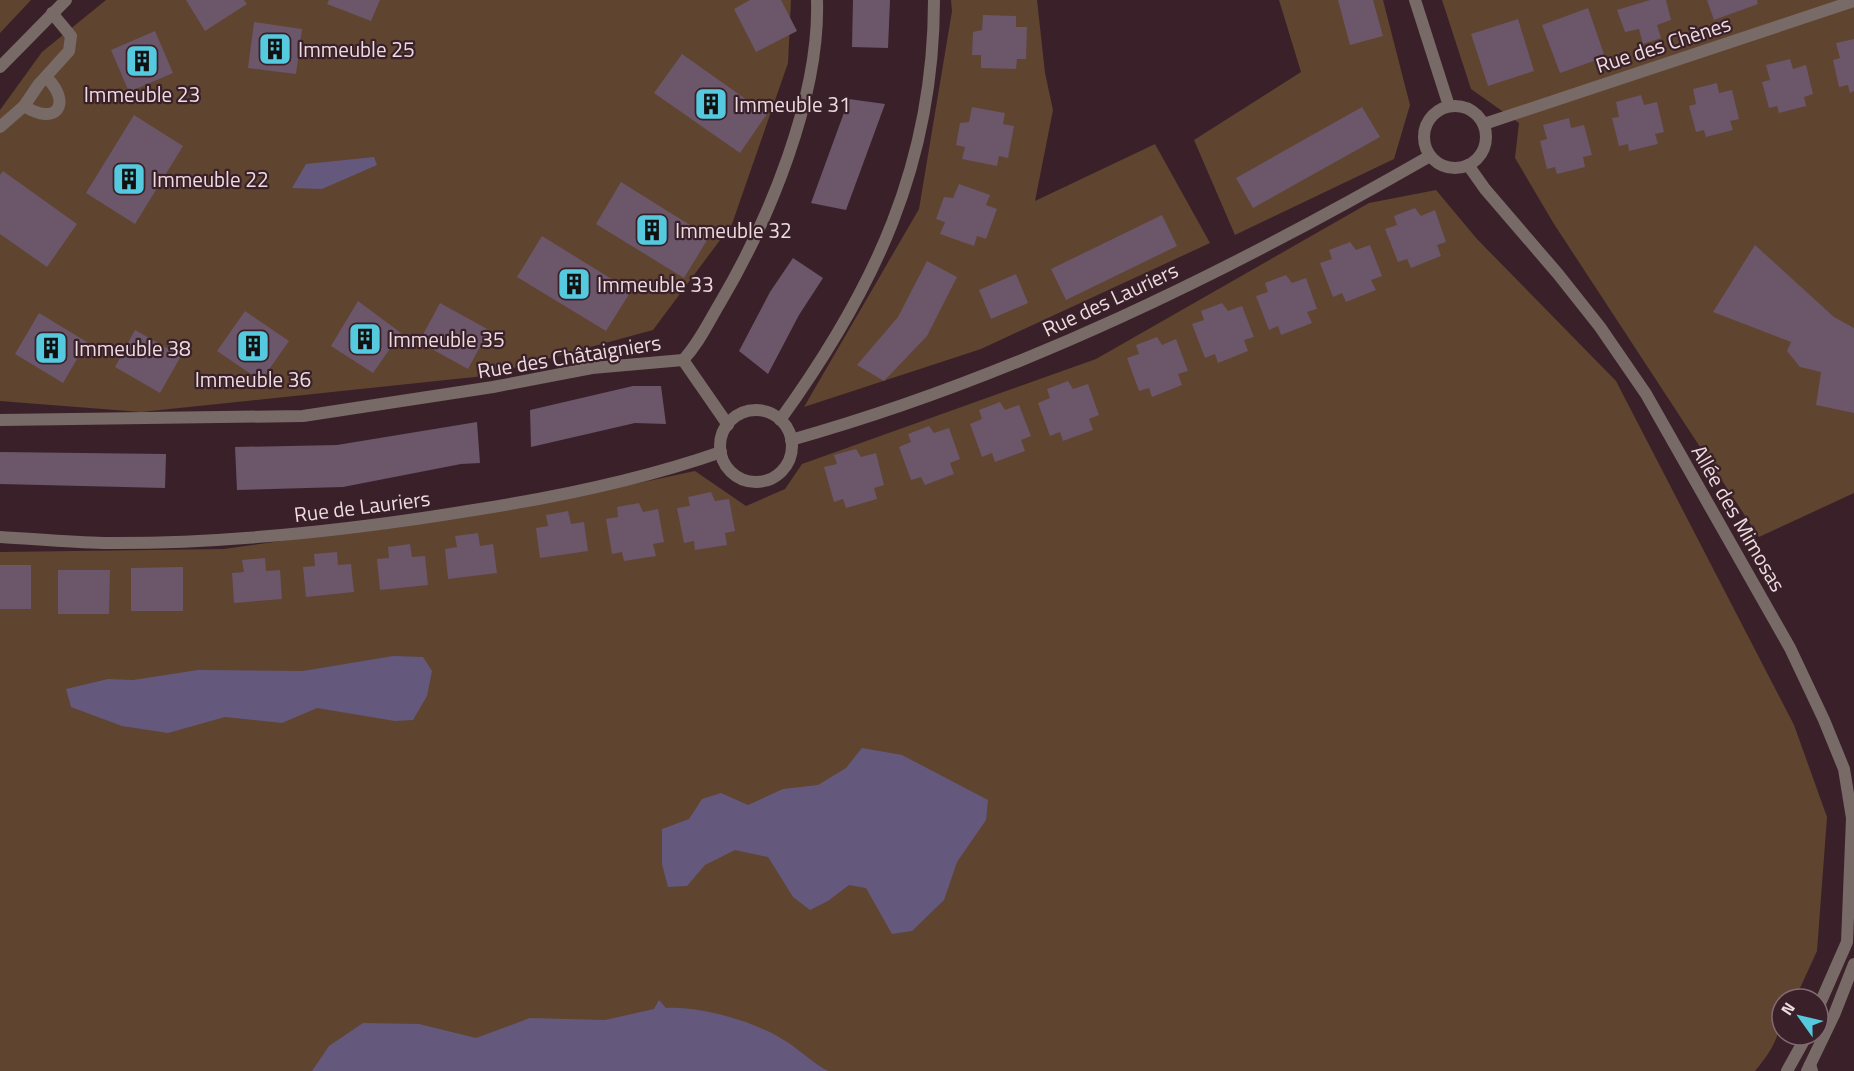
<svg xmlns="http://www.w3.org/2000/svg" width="1854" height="1071" font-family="'Titillium Web',sans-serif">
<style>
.green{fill:#5f4430}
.water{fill:#65587d}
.building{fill:#6c566a}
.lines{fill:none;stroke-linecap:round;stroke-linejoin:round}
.minor{stroke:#786a67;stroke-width:12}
.tertiary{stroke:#786a67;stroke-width:12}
.labels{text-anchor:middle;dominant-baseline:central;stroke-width:4.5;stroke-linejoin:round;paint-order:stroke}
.street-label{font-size:21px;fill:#eddbe0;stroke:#3a2129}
.poi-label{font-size:21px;fill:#eddbe0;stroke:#3a2129;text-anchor:start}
</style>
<rect width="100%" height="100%" fill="#3a2129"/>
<!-- green -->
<g class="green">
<polygon points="0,0 31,0 0,33"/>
<polygon points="106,0 791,0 788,63 732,224 653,330 484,376 141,412 0,401 0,110 42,52"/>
<polygon points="951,0 1037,0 1045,73 1053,110 1035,201 1155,144 1210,243 981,349 804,407 919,209 952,11"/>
<polygon points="1279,0 1383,0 1410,105 1394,159 1235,235 1194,140 1301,72"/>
<polygon points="1442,0 1854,0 1854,493 1759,537 1554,224 1515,158 1519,123 1471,89"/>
<path d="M1436,190L1477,239L1616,381L1794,725L1827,817L1817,951L1795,999H1782C1782,1032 1776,1046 1755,1071H0V552L224,549L522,508L695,471L746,506L785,489L802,464L1096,359L1369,203Z"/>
</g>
<!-- water -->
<g class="water">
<polygon points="374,157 377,165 322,189 292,188 306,164"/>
<polygon points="393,656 423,657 432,671 427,696 413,720 395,721 317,708 282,723 225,717 168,733 122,726 71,707 66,689 108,679 133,680 198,670 303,671"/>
<polygon points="862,748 902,755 988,800 986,820 957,862 944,900 912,931 892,934 866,888 849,885 828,901 810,910 793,897 768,857 735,850 705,865 687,886 668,887 662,864 662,829 689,819 702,799 721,793 748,805 783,789 818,785 846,768"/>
<path d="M659,1000L666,1008C699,1006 754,1021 782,1039C798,1048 811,1062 828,1071H312L329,1046L363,1023L419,1024L476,1038L530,1018L605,1020L654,1009Z"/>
</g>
<!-- building -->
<g class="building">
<polygon points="186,0 244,0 247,4 205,31"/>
<polygon points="329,0 380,0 371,21 327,4"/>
<polygon points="750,0 781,0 797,31 756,52 734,9"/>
<polygon points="853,0 890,0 888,48 852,47"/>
<polygon points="1338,0 1373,0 1383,36 1350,45"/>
<polygon points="1650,0 1666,0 1671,20 1657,25 1661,38 1643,44 1639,29 1625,32 1617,10"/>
<polygon points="1707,0 1757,0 1758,4 1714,20"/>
<polygon points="1588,8 1605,57 1560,73 1542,25"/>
<polygon points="983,15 1016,16 1016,27 1027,27 1026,59 1017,59 1016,69 981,68 981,55 972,55 973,32 982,30"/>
<polygon points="1518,19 1534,71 1488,86 1471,34"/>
<polygon points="254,22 302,29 296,74 248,68"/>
<polygon points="155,31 173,73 129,92 111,50"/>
<polygon points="1854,39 1854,91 1850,93 1848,85 1839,87 1833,60 1840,58 1836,43"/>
<polygon points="682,54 767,114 740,153 654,93"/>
<polygon points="1790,59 1793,69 1806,65 1813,94 1804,97 1806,106 1779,113 1777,106 1769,108 1762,82 1770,80 1766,65"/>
<polygon points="1717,83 1719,93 1732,90 1739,119 1730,121 1733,130 1706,137 1704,130 1696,132 1689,106 1696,104 1693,89"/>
<polygon points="1641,95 1644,105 1657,102 1664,132 1655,134 1658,144 1629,151 1628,144 1619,146 1612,118 1619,117 1616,102"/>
<polygon points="849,99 885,104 846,210 811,203"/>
<polygon points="972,107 1005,113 1003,124 1014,126 1008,158 999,156 997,166 962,159 965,147 956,145 960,123 969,122"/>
<polygon points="1362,107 1380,137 1253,208 1236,178"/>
<polygon points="134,115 183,146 135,224 86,193"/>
<polygon points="1569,118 1571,128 1584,125 1592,155 1583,157 1585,167 1557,174 1555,167 1547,169 1540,141 1547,139 1543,125"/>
<polygon points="3,171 77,224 47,267 0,234 0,175"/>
<polygon points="621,182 709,237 684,278 596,224"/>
<polygon points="959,184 990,195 986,205 997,209 986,239 977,236 974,246 940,234 945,222 936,219 944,197 953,198"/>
<polygon points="1415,208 1421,216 1435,210 1446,242 1437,245 1441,256 1411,268 1407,259 1398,262 1385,229 1397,225 1394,216"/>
<polygon points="1162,215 1177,246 1066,300 1051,269"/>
<polygon points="542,236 631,291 606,331 517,277"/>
<polygon points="1350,242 1356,250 1370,245 1382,276 1371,280 1376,290 1346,302 1342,293 1333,297 1320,263 1332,259 1329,250"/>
<polygon points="1755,245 1834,317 1854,328 1854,413 1816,405 1821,372 1800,367 1787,351 1791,342 1713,312"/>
<polygon points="793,258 823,278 799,315 768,374 739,351 770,292"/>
<polygon points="927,261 957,277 927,336 884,381 857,365 898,317"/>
<polygon points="1016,274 1028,303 991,319 979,290"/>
<polygon points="1286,275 1292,283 1306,278 1317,309 1307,312 1312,323 1281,335 1278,326 1269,330 1256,296 1268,292 1265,283"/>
<polygon points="358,301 401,333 373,373 331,346"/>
<polygon points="440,303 489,330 468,369 419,342"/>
<polygon points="1222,303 1228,311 1242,306 1254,337 1244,340 1248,351 1218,363 1215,354 1205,358 1192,324 1204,320 1201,311"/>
<polygon points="245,311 289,341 261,381 217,351"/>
<polygon points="39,313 87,342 63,383 15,354"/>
<polygon points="135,330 181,356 160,393 115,367"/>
<polygon points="1157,337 1162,345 1176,339 1188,371 1178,374 1182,385 1152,397 1149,388 1139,391 1127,358 1139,354 1136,345"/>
<polygon points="1068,381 1073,389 1088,384 1099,415 1089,419 1093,430 1063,441 1060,432 1050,436 1038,403 1050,398 1047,389"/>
<polygon points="633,386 661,386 666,424 635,423 531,447 530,410"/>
<polygon points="1000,402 1005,410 1019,405 1031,436 1021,440 1025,451 995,462 992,453 982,457 970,424 982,419 979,410"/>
<polygon points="477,422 480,463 461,464 343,487 237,490 235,447 337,445"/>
<polygon points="929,426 934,433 949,428 960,459 950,463 954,474 925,485 921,477 911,480 899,447 911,442 908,434"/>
<polygon points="856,449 861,457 876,453 884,485 874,488 877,499 846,508 843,499 834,502 824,467 837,464 834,455"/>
<polygon points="0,452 166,454 165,488 0,484"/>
<polygon points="711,492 715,501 729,499 735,531 725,533 727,545 695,550 694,541 684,543 677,508 690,506 688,497"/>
<polygon points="639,503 643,512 658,509 664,542 653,544 656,556 624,561 622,552 612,554 606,519 618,517 617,507"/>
<polygon points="568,511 571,524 584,522 588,551 540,558 536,528 548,526 546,515"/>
<polygon points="478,533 480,546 493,544 497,573 448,579 445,549 457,547 455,536"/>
<polygon points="410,544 412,557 425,556 428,585 380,590 377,559 389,558 388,547"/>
<polygon points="337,552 338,565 351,564 354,592 306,597 303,567 315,566 314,554"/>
<polygon points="265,558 266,571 280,570 282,599 234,603 232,573 244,572 242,560"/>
<rect x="0" y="565" width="31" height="44"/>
<polygon points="183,567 183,611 131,611 131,568"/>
<polygon points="58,570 110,570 109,614 58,614"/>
</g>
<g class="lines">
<!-- minor -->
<g class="minor">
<polyline points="1415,0 1449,106"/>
<polyline points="0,67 66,0"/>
<circle cx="1455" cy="137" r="31"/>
<path d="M24,106C57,127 72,103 47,78"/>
<polyline points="1484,124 1854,1"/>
<polyline points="0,127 24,106 39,84 69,51 71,36 52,13"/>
<polyline points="1468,165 1485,189 1558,274 1600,327 1646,394 1790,648 1824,720 1844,769 1852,818 1847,942 1818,1008"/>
<polyline points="683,360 728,425"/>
<circle cx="756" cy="446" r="36"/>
<path d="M0,420L303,416L493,387L592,368L683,360C699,343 708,323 720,303C769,220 820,97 817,0"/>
<path d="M780,420C874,290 934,164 934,0"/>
<path d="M791,440C1016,377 1228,272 1430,156"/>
<path d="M0,537C35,539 70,542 104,543C228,544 352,530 474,510C558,497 641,480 721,452"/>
<polyline points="1787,1071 1807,1035"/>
<polyline points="1807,1071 1834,1015 1854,964"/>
</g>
<!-- tertiary -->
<polyline class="tertiary" points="1810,1065 1812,1071"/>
</g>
<!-- icons -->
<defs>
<g id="building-square" transform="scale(1.725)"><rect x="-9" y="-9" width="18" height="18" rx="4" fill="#55cadf" stroke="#3a2129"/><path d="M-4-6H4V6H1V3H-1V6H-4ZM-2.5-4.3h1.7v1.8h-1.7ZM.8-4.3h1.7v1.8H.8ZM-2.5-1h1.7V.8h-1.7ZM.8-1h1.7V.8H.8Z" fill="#111"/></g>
</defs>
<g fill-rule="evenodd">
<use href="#building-square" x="275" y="49"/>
<use href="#building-square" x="142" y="61"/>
<use href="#building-square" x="711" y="104"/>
<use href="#building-square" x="129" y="179"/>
<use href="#building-square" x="652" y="230"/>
<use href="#building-square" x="574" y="284"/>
<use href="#building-square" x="365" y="339"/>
<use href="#building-square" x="253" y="346"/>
<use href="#building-square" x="51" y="348"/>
</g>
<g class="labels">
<!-- street labels -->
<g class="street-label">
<text transform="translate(1663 44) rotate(-18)">Rue des Chènes</text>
<text transform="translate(1110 299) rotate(-25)">Rue des Lauriers</text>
<text transform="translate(569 356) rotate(-9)">Rue des Châtaigniers</text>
<text transform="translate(362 506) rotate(-7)">Rue de Lauriers</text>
<text transform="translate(1739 518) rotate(60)">Allée des Mimosas</text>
</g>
<!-- poi labels -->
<g class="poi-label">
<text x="298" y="49">Immeuble 25</text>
<text x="142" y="94" text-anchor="middle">Immeuble 23</text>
<text x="734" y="104">Immeuble 31</text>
<text x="152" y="179">Immeuble 22</text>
<text x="675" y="230">Immeuble 32</text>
<text x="597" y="284">Immeuble 33</text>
<text x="388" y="339">Immeuble 35</text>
<text x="74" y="348">Immeuble 38</text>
<text x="253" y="379" text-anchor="middle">Immeuble 36</text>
</g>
</g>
<!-- north arrow -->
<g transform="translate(1800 1017) rotate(304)"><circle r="28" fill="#3a2129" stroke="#826b72" stroke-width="1.5"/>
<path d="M0-4.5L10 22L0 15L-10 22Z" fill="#55cadf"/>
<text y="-9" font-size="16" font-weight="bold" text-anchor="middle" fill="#eddbe0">N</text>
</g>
</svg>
